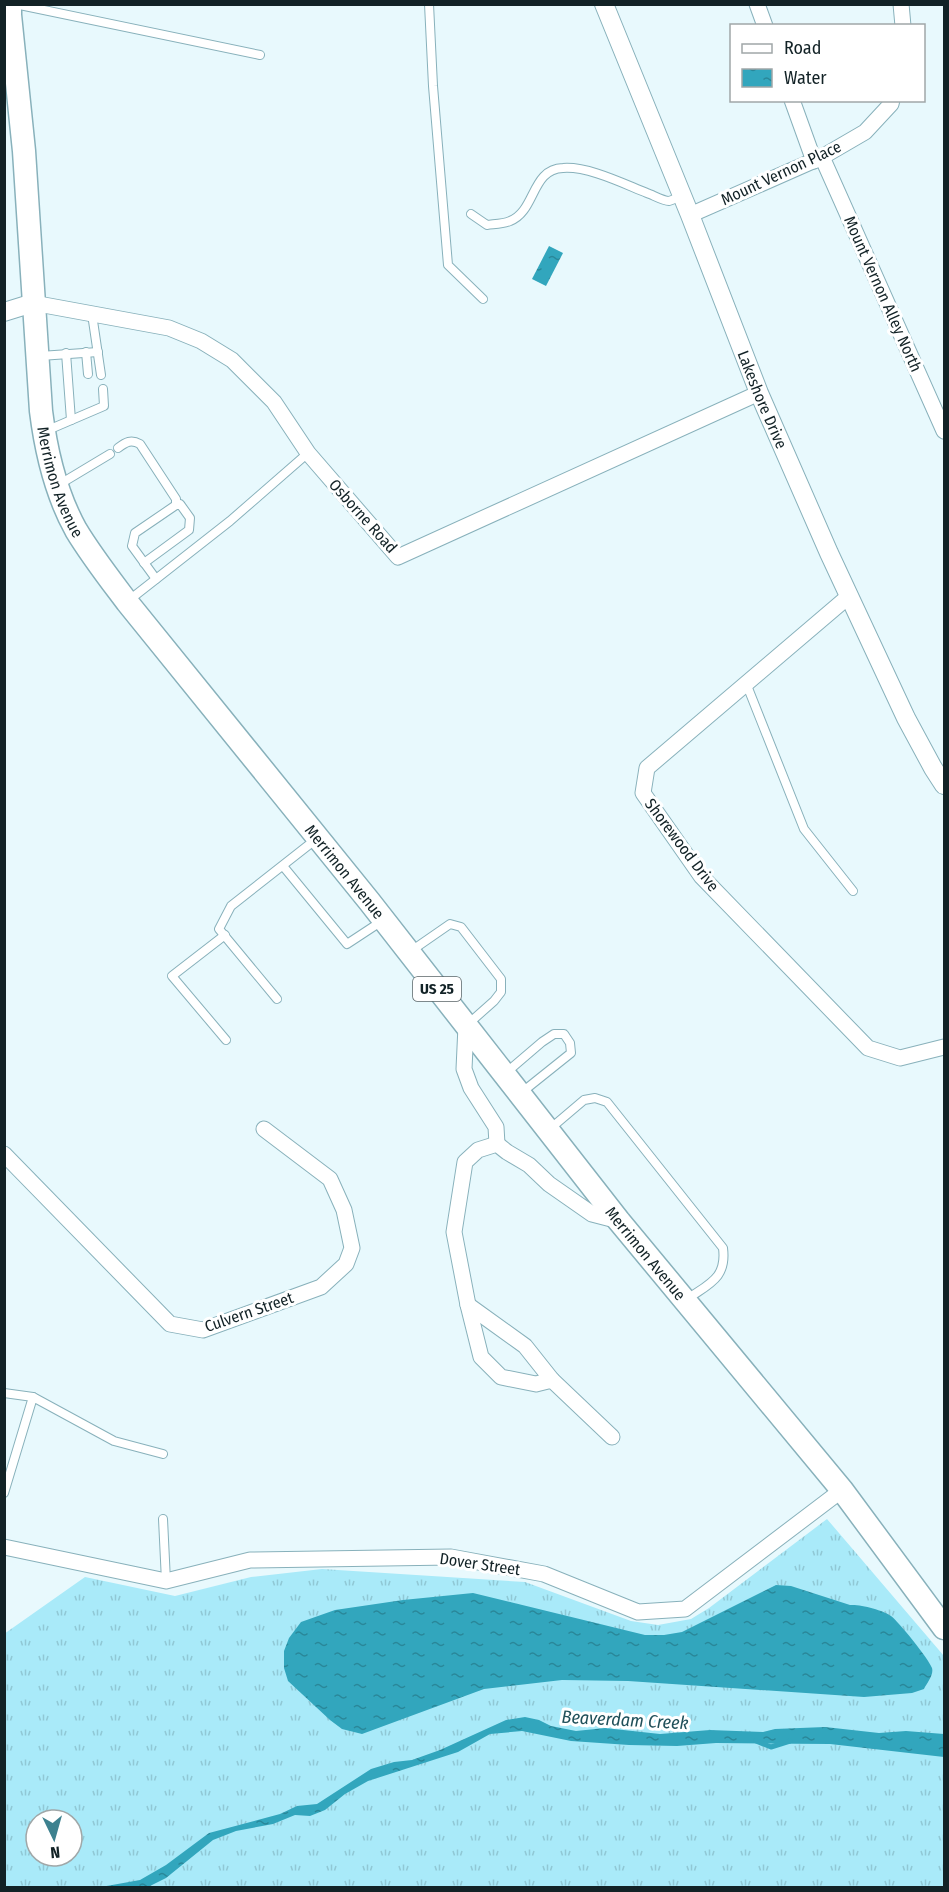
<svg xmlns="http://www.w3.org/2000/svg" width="949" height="1892" font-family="'Fira Sans Condensed',sans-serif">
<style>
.grass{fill:url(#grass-tufts);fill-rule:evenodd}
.water{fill:url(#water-ripples)}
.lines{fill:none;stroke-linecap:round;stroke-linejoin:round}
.stream{stroke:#32a6bd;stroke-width:5}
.service-casing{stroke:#88b1bb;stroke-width:10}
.minor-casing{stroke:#88b1bb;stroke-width:17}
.tertiary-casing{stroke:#88b1bb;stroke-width:20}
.primary-casing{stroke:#88b1bb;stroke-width:25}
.service{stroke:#fff;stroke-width:8}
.minor{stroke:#fff;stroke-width:15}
.tertiary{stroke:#fff;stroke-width:18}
.primary{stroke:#fff;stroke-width:22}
.labels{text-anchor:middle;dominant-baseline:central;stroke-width:6;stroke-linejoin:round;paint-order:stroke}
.shield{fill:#fff;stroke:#596467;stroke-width:1.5}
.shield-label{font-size:15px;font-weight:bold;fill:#122226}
.street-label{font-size:16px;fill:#122226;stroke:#fff}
.water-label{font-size:18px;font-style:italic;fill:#20505a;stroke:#fff}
</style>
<defs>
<pattern id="grass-tufts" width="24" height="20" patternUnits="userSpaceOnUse" patternTransform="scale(1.5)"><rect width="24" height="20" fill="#a9eaf9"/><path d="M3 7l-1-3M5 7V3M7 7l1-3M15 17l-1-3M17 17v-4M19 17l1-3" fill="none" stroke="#90c8d5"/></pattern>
<pattern id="water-ripples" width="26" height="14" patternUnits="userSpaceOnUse" patternTransform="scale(1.5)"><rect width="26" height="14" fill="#32a6bd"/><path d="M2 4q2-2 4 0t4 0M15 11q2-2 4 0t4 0" fill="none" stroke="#298799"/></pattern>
</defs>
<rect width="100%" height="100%" fill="#e8f9fd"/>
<!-- grass -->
<path class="grass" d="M827,1519L944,1656V1887H5L4,1634L85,1577L175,1596L251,1577L322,1569L525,1582L631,1621L658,1625L691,1619L709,1608ZM36,1820H72V1856H36Z"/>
<!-- water -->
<g class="water">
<polygon points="549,246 563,253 546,286 532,279"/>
<path d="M776,1585L791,1586L850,1605C860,1604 883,1610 891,1616C898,1621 929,1659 932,1668C934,1675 927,1683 924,1689L912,1693L864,1697L628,1681L562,1680L484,1689L362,1734L342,1729L330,1720L288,1681L284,1668V1651L289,1638L301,1622L335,1610L403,1600L473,1593L645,1635H664L682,1632Z"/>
<polygon points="525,1717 539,1720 551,1726 576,1731 605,1728 660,1734 710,1730 763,1732 775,1729 825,1727 879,1733 906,1731 944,1734 944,1757 830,1744 716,1743 677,1746 629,1745 571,1741 522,1731 490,1734 458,1752 368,1781 345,1794 325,1810 310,1816 295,1815 273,1824 236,1831 213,1840 166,1878 148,1887 101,1887 140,1880 166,1865 209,1833 280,1814 297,1806 317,1804 371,1769 394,1762 412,1760 440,1750 506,1720"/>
</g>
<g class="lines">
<!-- stream -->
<polyline class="stream" points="756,1741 771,1747 790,1741"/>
<!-- service casing -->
<g class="service-casing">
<g id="service">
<polyline points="15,4 260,55"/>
<polyline points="429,4 433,86 448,265 483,299"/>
<path d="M471,214L487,225C494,224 503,224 510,221C536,211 531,169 563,168C588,166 624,184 647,193C653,195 663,201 669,201C673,200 678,197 682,196"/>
<polyline points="92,314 101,375"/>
<polyline points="86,352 88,374"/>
<polyline points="66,353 71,420"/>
<polyline points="40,356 98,352"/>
<polyline points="48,430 104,406 103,389"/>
<path d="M118,448C126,442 131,439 140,444L176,499V505"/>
<polyline points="60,484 110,454"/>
<polyline points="144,563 189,530 190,518 180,504 176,505"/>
<polyline points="156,579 132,546 135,533 176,505"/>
<polyline points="128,601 230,521 308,453"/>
<polyline points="746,683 804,829 853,891"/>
<polyline points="283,866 347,944 382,921"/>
<polyline points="225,935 172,976 226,1040"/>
<polyline points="411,951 450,924 461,927 501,979 501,992 494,1001 467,1025"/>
<polyline points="277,999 219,929 231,906 315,840"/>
<polyline points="507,1072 542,1042 554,1034 564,1034 570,1043 571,1053 521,1093"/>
<path d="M551,1128L584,1100L595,1098L607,1102L723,1248C727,1279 708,1284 686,1300"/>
<polyline points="4,1393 33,1397"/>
<polyline points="4,1493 33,1397 114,1441 163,1454"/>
<polyline points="163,1519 166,1581"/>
</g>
</g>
<!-- minor casing -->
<g class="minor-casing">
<g id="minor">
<polyline points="757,4 765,26"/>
<polyline points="901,4 903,26"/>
<polyline points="792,100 814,161"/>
<polyline points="822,157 944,431"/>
<polyline points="690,215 822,157 865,132 891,104 892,100"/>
<polyline points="33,303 169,328 201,341 232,360 274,402 308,453 398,557 759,393"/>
<polyline points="849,596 647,768 643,793 701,876 868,1048 900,1058 944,1047"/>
<polyline points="466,1026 464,1069 471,1088 496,1127 497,1144"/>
<polyline points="4,1154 170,1324 203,1330 321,1287 346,1264 352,1248 344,1210 330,1179 264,1129"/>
<polyline points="468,1305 525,1346 552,1380"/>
<polyline points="612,1437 552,1380 536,1384 501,1377 481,1357 468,1305 454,1232 465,1162 478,1150 497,1144 507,1152 529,1165 549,1184 592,1214 619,1221"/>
<polyline points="4,1547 166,1581 250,1560 451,1557 544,1574 638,1612 685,1609 842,1490"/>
</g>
</g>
<!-- tertiary casing -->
<g class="tertiary-casing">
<g id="tertiary">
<path id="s1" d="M604,4L690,215L759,393L829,553L906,718L933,768L944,785"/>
<polyline points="4,312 33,303"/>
</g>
</g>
<!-- primary casing -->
<g class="primary-casing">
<g id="primary">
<path id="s2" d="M10,4V15L24,151L41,411C46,451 56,494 76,530C91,555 109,578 127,602L369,901L619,1221L842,1490L944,1628"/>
</g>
</g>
<!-- service -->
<use href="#service" class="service"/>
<!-- minor -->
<use href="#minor" class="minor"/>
<!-- tertiary -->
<use href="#tertiary" class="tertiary"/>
<!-- primary -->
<use href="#primary" class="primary"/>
</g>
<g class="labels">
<!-- shield labels -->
<rect class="shield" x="413" y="977" width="48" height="24" rx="4.5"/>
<g class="shield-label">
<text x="437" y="989">US 25</text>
</g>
<!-- street labels -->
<g class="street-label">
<text transform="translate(781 173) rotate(-25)">Mount Vernon Place</text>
<text transform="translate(883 294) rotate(66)">Mount Vernon Alley North</text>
<text stroke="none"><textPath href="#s1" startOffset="426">Lakeshore Drive</textPath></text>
<text stroke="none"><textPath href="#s2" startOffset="482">Merrimon Avenue</textPath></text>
<text transform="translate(363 516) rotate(48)">Osborne Road</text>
<text transform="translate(682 845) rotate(53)">Shorewood Drive</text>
<text stroke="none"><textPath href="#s2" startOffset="968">Merrimon Avenue</textPath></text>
<text stroke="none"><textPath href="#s2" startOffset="1454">Merrimon Avenue</textPath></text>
<text transform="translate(249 1312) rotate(-19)">Culvern Street</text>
<text transform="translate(480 1564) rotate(8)">Dover Street</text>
</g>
<!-- water labels -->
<g class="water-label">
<text transform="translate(625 1720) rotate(3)">Beaverdam Creek</text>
</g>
</g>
<!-- border -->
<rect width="949" height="1892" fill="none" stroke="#122226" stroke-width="12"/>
<!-- legend -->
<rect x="730" y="24" width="195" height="78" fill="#ffffff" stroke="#a0a7a8" stroke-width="1.5"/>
<rect x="742" y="44" width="30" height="9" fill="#ffffff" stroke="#a0a7a8" stroke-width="1.5"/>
<text x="784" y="54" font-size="18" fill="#122226">Road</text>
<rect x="742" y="69" width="30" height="18" fill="url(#water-ripples)" stroke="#a0a7a8" stroke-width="1.5"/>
<text x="784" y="84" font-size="18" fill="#122226">Water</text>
<!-- north arrow -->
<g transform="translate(54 1838) rotate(175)"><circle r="28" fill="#ffffff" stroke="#a0a7a8" stroke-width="1.5"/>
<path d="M0-4.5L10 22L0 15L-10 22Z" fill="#3d818f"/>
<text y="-9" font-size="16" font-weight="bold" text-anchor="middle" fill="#122226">N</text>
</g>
</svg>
